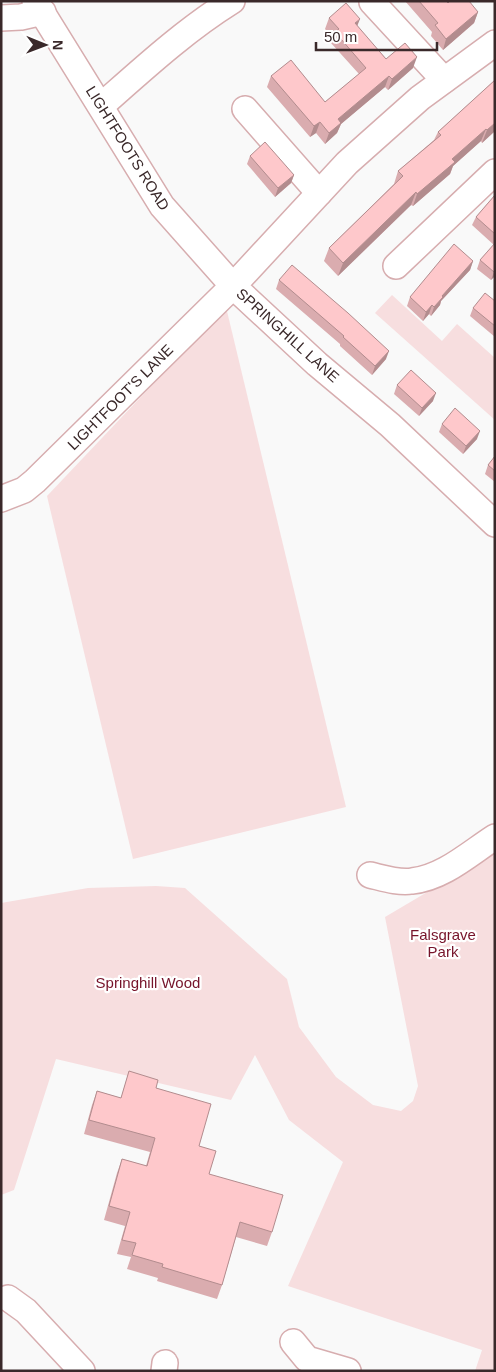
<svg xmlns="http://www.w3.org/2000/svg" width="496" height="1372" font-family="Arial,sans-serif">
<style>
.green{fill:#f7dedf}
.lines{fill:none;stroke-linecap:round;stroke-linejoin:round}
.minor-casing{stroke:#d7adaf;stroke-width:28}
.minor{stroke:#fff;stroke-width:25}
.wall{fill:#daacaf}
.shaded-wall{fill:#b28c8e}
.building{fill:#fec8cb;stroke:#b28c8e}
.labels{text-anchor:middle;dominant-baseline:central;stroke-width:4.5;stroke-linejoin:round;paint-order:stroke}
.street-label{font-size:15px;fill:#3a292a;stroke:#fff}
.park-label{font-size:15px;fill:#76132a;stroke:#fff}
</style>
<rect width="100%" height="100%" fill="#f9f9f9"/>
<!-- green -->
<g class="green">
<polygon points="392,295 442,341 457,324 495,358 495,420 375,313"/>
<polygon points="226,307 346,807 133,859 47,496"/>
<polygon points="495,852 495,1371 475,1371 482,1350 288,1286 343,1162 289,1120 255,1055 231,1100 56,1059 14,1190 1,1195 1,903 88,888 156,886 185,888 287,979 299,1027 336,1077 373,1105 401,1111 413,1101 418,1086 385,917"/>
</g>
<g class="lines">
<!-- minor casing -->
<g class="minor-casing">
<g id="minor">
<polyline points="372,2 444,80"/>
<polyline points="1,18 21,17 43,12"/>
<polyline points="495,43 420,98 347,163 233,286 317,364 390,425 495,524"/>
<path d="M101,106C143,69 184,31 232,1"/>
<polyline points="245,109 319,193"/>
<polyline points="396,266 495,172"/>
<polyline points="1,499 24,490 35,481 233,286 162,206 35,1"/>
<path d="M370,875C383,878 398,883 412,881C443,878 470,853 495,837"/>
<polyline points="8,1298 26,1311 82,1371"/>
<polyline points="293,1342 307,1359 348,1371"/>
<polyline points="164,1371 165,1363"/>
</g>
</g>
<!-- minor -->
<use href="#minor" class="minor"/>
</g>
<!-- wall -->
<g class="wall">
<polygon points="405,1 446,1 448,3 478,12 474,23 443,50 431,36 432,32"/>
<polygon points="329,18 357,26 386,59 413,68 388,90 385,87 341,124 337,133 325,144 316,133 310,137 267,87 271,76 325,102 359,74 331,43 333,38 325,29"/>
<polygon points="495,80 495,131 482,143 481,141 453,166 450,174 413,206 411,205 338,276 324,261 329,248 394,184 398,171 434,140 438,132"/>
<polygon points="250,156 294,175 291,183 275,197 247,164"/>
<polygon points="495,195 495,276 491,280 477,269 480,260 494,245 472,225 476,217"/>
<polygon points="473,261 470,270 441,301 440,305 431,316 429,314 423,321 407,306 410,297"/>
<polygon points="279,280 386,359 372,375 340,346 340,344 276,289"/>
<polygon points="495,301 495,337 470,316 473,308"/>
<polygon points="397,385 433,401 419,416 394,394"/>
<polygon points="442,424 477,439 463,454 439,432"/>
<polygon points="495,456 495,482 485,474 488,465"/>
<polygon points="129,1071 156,1088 199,1146 209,1174 272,1232 267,1246 236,1237 222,1285 217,1299 157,1281 158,1278 127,1269 131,1257 117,1254 125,1226 104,1220 117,1173 122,1159 146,1166 150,1152 84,1134 92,1105 97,1091 121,1098"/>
</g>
<!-- shaded-wall -->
<g class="shaded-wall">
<polygon points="478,12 474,23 443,50 446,39"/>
<polygon points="360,19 356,29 355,23"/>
<polygon points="417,57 413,68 388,90 392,79"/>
<polygon points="389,76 385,87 341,124 337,133 325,144 329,133 338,119"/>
<polygon points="320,122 316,133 310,137 314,126"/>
<polygon points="495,123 495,131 482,143 487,130"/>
<polygon points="486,129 481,141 453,166 450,174 413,206 417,194 452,159"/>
<polygon points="294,175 291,183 275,197 278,188"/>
<polygon points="416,192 411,205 338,276 343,263"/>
<polygon points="473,261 470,270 441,301 440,305 431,316 434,307 442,296"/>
<polygon points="495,271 495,276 491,280 494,272"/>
<polygon points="432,305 429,314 423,321 426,312"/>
<polygon points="389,351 386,359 372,375 375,366"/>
<polygon points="436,393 433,401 419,416 422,408"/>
<polygon points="480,431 477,439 463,454 466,446"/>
</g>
<!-- building -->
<g class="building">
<polygon points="419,1 446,1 448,3 450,1 469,1 478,12 446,39 435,25 438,23"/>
<polygon points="346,3 360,19 355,23 386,59 405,43 417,57 392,79 389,76 338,119 341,123 329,133 320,122 314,126 271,76 291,60 325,102 366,68 335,32 339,29 329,18"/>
<polygon points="495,80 495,123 487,130 486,129 452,159 455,162 417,194 416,192 343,263 329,248 403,176 398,171 441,135 438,132"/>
<polygon points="265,142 294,175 278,188 250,156"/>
<polygon points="495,195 495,234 476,217"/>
<polygon points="495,243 495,271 494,272 480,260"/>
<polygon points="454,244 473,261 442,296 443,297 434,307 432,305 426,312 410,297"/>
<polygon points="292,265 348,313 389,351 375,366 343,337 344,336 279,280"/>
<polygon points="485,293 495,301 495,326 473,308"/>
<polygon points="411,370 436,393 422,408 397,385"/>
<polygon points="455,408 480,431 466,446 442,424"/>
<polygon points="495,456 495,471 488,465"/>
<polygon points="129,1071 158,1080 156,1088 211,1104 199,1146 216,1151 209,1174 283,1195 272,1232 240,1222 222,1285 162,1267 163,1264 132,1255 136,1243 122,1240 130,1212 109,1206 122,1159 147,1166 155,1138 89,1120 97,1091 121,1098"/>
</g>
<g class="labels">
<!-- street labels -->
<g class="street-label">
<text transform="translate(128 148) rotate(58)">LIGHTFOOTS ROAD</text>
<text transform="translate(288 335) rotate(42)">SPRINGHILL LANE</text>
<text transform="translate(120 397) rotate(-45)">LIGHTFOOT'S LANE</text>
</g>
<!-- park labels -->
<g class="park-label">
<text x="443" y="934">Falsgrave<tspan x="443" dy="17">Park</tspan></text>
<text x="148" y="982">Springhill Wood</text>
</g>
</g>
<!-- border -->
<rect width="496" height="1372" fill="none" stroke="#3a292a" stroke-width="5"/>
<!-- north arrow -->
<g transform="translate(45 45) rotate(91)" stroke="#ffffff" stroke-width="4" paint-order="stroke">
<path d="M0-4L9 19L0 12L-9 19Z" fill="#3a292a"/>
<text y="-8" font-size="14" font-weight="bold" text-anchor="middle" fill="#3a292a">N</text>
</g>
<!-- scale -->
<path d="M316 42v8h121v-8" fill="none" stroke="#3a292a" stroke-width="2.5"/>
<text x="324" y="42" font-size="15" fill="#3a292a" stroke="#ffffff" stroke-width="4" paint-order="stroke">50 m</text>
</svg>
